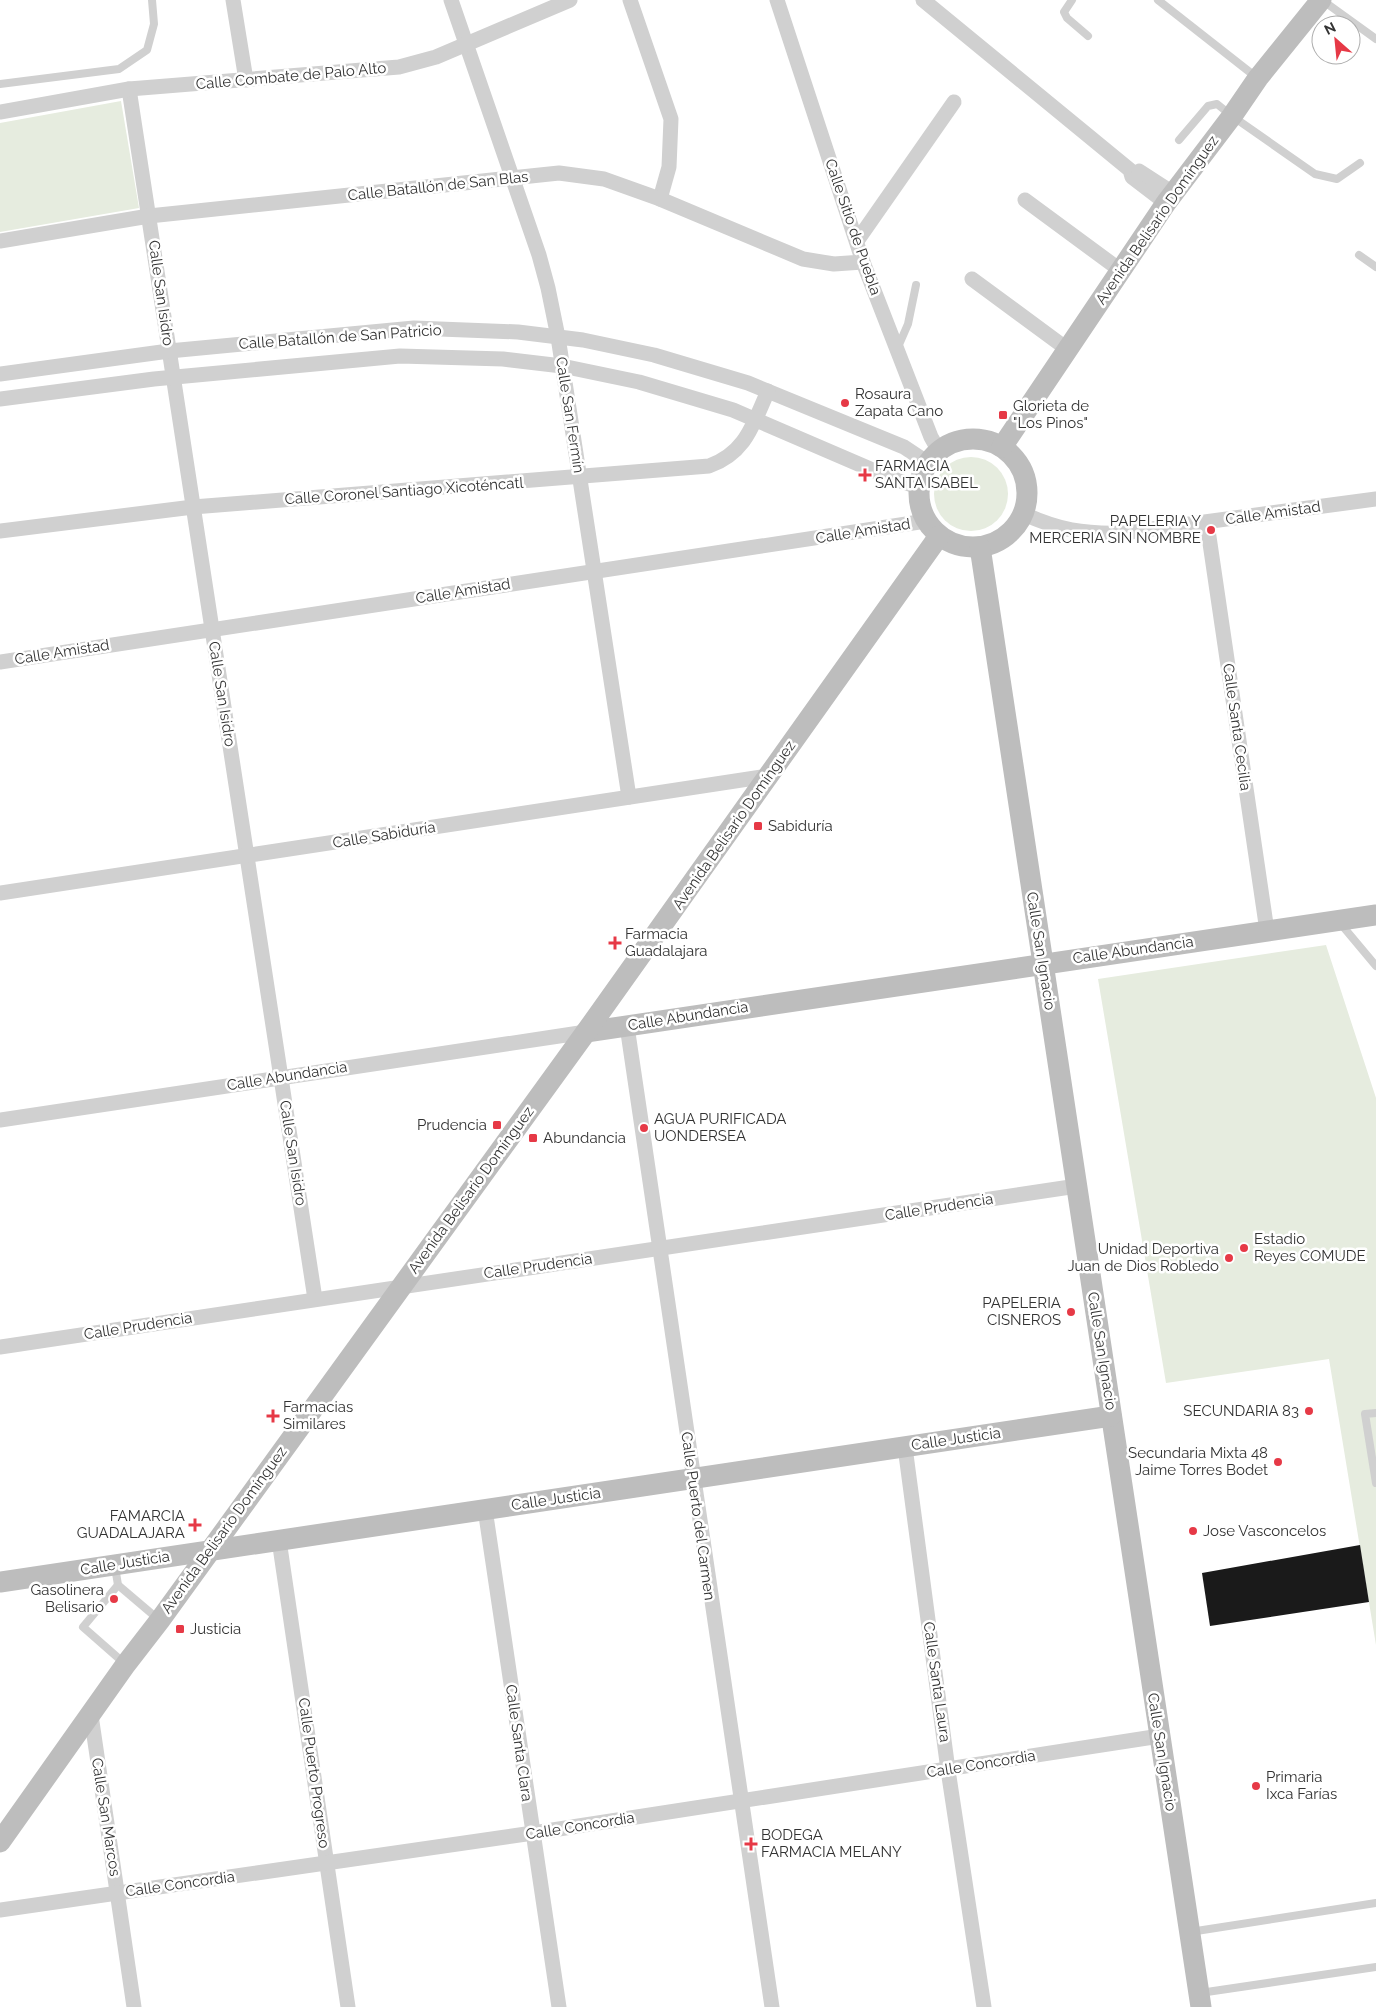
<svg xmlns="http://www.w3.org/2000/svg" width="1376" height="2007" font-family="Raleway,sans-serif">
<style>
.green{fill:#e6ecdf}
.building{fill:#1a1a1a}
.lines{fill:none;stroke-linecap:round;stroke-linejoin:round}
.lane{stroke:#d0d0d0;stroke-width:8}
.street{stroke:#d0d0d0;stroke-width:15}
.secondary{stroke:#bdbdbd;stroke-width:21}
.poi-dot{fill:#e63946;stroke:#fff;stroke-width:2}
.labels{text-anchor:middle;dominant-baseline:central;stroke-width:5;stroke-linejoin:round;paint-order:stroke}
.street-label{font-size:15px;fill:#333;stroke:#fff}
.poi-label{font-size:15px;fill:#333;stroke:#fff;text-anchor:start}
</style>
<rect width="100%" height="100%" fill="#fff"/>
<!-- green -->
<g class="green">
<polygon points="121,101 139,208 0,232 0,123"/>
<circle cx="971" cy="494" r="37"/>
<polygon points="1326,945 1376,1098 1376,1645 1329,1359 1166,1383 1098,979"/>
</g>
<!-- building -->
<polygon class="building" points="1360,1545 1369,1602 1210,1626 1202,1573"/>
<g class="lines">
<!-- lane -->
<g class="lane">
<polyline points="1072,0 1064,12 1067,18 1088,36"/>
<polyline points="1158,0 1256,77"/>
<polyline points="1322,0 1376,39"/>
<polyline points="0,84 119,69 147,50 154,24 152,0"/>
<polyline points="1179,140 1208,106 1217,104 1232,116 1315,174 1337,179 1360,163"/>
<polyline points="1359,255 1376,267"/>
<polyline points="898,347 908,324 916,285"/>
<polyline points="1340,923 1376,966"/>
<polyline points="1376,1413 1365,1414 1376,1483"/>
<polyline points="115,1567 118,1585 158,1619"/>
<polyline points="118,1585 83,1627 124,1663"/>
<polyline points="1190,1932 1376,1903"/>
<polyline points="1200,1993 1376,1967"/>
</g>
<!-- street -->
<g class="street">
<polyline points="233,0 246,80"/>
<polyline points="451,0 539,255 548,288 558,337 629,797"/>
<polyline points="630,0 671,119 669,167 660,199"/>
<polyline points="777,0 863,262 931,437 939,451"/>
<polyline points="923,0 1130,170 1132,177 1166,203"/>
<polyline points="129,89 315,1299"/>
<polyline points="0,112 129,89 399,67 436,57 570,0"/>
<polyline points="1139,171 1173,193"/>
<polyline points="1025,200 1120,270"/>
<polyline points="0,241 149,216 559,173 604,179 660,199 803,259 834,264 863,262"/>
<polyline points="857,241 954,102"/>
<polyline points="972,279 1067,349"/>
<polyline points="0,374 169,351 414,328 518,332 583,340 654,355 748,383 904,447 928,463"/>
<polyline points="0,399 154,379 400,356 503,359 562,366 639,382 733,410 891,478 918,487"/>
<path d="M1024,514C1059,530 1083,534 1122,533L1376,499"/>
<polyline points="1207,523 1267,931"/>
<path d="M0,531L193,507L709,466C746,453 753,424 768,391"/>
<polyline points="0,662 926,521"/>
<polyline points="0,893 768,776"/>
<path d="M627,1026C677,1353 722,1680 772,2007"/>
<polyline points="0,1120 586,1032"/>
<path d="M0,1347C359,1292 718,1241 1077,1186"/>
<polyline points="905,1447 948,1770 984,2007"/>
<polyline points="485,1509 559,2007"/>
<polyline points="279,1540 348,2007"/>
<polyline points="91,1715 134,2007"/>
<polyline points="0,1910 533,1833 1160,1736"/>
</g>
<!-- secondary -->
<g class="secondary">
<circle cx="973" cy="493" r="54"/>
<polyline points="1002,447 1166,203 1232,116 1258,78 1321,0"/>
<polyline points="980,547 1201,2007"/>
<polyline points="586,1032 1376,915"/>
<polyline points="0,1582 1111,1416"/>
<polyline points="0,1842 126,1664 160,1620 586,1032 939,536"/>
</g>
</g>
<!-- markers -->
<g class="poi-dot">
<circle cx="845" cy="403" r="5"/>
<rect x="998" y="410" width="10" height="10" rx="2.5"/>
<path d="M862.5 467.5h5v5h5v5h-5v5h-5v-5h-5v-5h5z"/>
<circle cx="1211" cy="530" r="5"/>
<rect x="753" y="821" width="10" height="10" rx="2.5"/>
<path d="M612.5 935.5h5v5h5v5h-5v5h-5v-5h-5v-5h5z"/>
<rect x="492" y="1120" width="10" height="10" rx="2.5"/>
<circle cx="644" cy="1128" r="5"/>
<rect x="528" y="1133" width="10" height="10" rx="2.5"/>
<circle cx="1244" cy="1248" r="5"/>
<circle cx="1229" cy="1258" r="5"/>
<circle cx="1071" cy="1312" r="5"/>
<circle cx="1309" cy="1411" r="5"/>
<path d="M270.5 1408.5h5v5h5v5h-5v5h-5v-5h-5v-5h5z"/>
<circle cx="1278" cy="1462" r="5"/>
<path d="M192.5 1517.5h5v5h5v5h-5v5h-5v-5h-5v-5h5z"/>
<circle cx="1193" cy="1531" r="5"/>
<circle cx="114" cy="1599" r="5"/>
<rect x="175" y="1624" width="10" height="10" rx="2.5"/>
<circle cx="1256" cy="1786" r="5"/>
<path d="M748.5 1836.5h5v5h5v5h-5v5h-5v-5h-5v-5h5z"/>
</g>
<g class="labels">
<!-- street labels -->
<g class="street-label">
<text transform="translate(291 76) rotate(-5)">Calle Combate de Palo Alto</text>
<text transform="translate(438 186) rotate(-6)">Calle Batallón de San Blas</text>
<text transform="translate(1157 220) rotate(-55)">Avenida Belisario Domínguez</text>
<text transform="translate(853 227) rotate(71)">Calle Sitio de Puebla</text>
<text transform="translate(161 293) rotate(82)">Calle San Isidro</text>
<text transform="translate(340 337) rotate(-4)">Calle Batallón de San Patricio</text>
<text transform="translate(570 415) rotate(81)">Calle San Fermín</text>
<text transform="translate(404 491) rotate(-4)">Calle Coronel Santiago Xicoténcatl</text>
<text transform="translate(1273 513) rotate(-8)">Calle Amistad</text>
<text transform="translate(863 531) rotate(-9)">Calle Amistad</text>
<text transform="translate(463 591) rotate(-9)">Calle Amistad</text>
<text transform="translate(62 652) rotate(-9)">Calle Amistad</text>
<text transform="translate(222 694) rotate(81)">Calle San Isidro</text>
<text transform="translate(1237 727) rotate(82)">Calle Santa Cecilia</text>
<text transform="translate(734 825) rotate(-55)">Avenida Belisario Domínguez</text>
<text transform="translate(384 835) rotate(-9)">Calle Sabiduría</text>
<text transform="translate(1133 950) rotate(-8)">Calle Abundancia</text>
<text transform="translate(1041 951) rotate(81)">Calle San Ignacio</text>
<text transform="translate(688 1016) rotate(-9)">Calle Abundancia</text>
<text transform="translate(287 1076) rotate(-9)">Calle Abundancia</text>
<text transform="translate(293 1153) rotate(81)">Calle San Isidro</text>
<text transform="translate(471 1190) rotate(-54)">Avenida Belisario Domínguez</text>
<text transform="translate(939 1207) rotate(-9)">Calle Prudencia</text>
<text transform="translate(538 1266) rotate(-8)">Calle Prudencia</text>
<text transform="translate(138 1326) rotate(-9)">Calle Prudencia</text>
<text transform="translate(1102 1351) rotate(81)">Calle San Ignacio</text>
<text transform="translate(956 1439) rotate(-8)">Calle Justicia</text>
<text transform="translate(556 1499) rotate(-8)">Calle Justicia</text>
<text transform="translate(698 1516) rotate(82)">Calle Puerto del Carmen</text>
<text transform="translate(224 1530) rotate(-54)">Avenida Belisario Domínguez</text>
<text transform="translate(125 1563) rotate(-9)">Calle Justicia</text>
<text transform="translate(937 1682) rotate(82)">Calle Santa Laura</text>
<text transform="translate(519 1743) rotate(82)">Calle Santa Clara</text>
<text transform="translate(1162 1752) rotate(81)">Calle San Ignacio</text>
<text transform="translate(981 1764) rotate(-9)">Calle Concordia</text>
<text transform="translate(314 1773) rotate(82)">Calle Puerto Progreso</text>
<text transform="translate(106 1817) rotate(81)">Calle San Marcos</text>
<text transform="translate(580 1826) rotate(-9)">Calle Concordia</text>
<text transform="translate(180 1884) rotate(-8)">Calle Concordia</text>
</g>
<!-- poi labels -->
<g class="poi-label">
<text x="855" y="394">Rosaura<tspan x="855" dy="17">Zapata Cano</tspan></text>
<text x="1013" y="406">Glorieta de<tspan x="1013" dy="17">"Los Pinos"</tspan></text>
<text x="875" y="466">FARMACIA<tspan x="875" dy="17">SANTA ISABEL</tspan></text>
<text x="1201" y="521" text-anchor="end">PAPELERIA Y<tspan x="1201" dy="17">MERCERIA SIN NOMBRE</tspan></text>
<text x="768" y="826">Sabiduría</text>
<text x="625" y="934">Farmacia<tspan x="625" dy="17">Guadalajara</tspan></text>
<text x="654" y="1119">AGUA PURIFICADA<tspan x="654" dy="17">UONDERSEA</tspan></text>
<text x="487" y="1125" text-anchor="end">Prudencia</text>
<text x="543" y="1138">Abundancia</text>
<text x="1254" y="1239">Estadio<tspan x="1254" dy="17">Reyes COMUDE</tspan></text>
<text x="1219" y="1249" text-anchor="end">Unidad Deportiva<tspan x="1219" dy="17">Juan de Dios Robledo</tspan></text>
<text x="1061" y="1303" text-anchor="end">PAPELERIA<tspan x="1061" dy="17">CISNEROS</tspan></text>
<text x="283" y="1407">Farmacias<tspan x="283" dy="17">Similares</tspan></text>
<text x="1299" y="1411" text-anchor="end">SECUNDARIA 83</text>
<text x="1268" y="1453" text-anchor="end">Secundaria Mixta 48<tspan x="1268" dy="17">Jaime Torres Bodet</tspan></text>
<text x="185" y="1516" text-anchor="end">FAMARCIA<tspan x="185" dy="17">GUADALAJARA</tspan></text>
<text x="1203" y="1531">Jose Vasconcelos</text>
<text x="104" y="1590" text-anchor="end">Gasolinera<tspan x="104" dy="17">Belisario</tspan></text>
<text x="190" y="1629">Justicia</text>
<text x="1266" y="1777">Primaria<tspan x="1266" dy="17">Ixca Farías</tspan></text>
<text x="761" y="1835">BODEGA<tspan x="761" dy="17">FARMACIA MELANY</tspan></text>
</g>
</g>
<!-- north arrow -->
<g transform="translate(1336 40) rotate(333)"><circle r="24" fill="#ffffff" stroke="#adadad"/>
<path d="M0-4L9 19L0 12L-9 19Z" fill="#e63946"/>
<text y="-8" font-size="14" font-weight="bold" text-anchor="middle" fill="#333333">N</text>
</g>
</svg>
